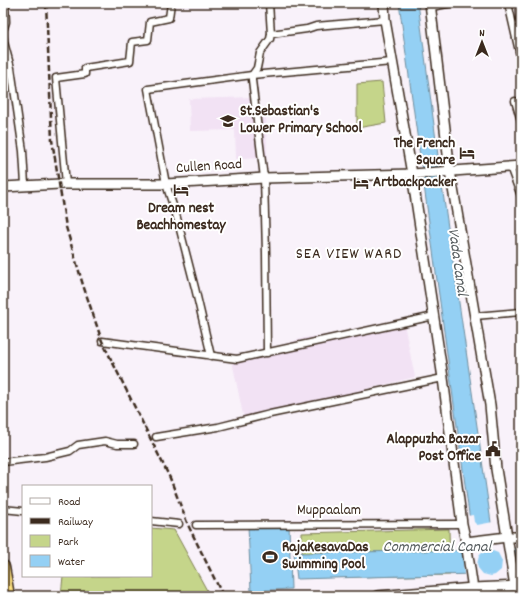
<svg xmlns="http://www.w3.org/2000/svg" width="524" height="599" font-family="Dekko,sans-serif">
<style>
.built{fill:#f2e2f4}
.green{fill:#c5d58a;stroke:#808054}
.water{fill:#94d0f4;stroke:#708e9e}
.pier{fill:#f9f2fa;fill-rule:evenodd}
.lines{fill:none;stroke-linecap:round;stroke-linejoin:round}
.street-casing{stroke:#3b2a1e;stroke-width:9}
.secondary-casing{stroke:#3b2a1e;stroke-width:12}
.highway-casing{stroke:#3b2a1e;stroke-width:15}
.street{stroke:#fff;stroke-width:6}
.secondary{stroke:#fff;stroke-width:9}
.highway{stroke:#fce080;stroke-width:12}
.rail{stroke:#3b2a1e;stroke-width:2.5;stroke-dasharray:6 3;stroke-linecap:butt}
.labels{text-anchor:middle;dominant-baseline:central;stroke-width:4;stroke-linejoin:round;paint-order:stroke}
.poi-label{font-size:15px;font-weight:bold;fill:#3b2a1e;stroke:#fff;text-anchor:start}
.street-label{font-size:15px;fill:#3b2a1e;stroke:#fff}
.neighbourhood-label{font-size:16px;letter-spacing:1px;fill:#3b2a1e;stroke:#fff}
.water-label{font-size:16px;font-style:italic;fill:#565c5e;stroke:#fff}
</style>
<rect width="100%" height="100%" fill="#f9f2fa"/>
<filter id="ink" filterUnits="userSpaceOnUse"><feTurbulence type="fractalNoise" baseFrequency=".025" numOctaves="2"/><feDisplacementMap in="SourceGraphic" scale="8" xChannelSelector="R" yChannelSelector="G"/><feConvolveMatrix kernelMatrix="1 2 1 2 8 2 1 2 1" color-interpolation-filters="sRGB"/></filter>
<g filter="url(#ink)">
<!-- built -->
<g class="built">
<polygon points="255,97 255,111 266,111 267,158 236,159 235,130 190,131 189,99"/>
<polygon points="403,319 415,377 244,420 232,361 304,338 386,326"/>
</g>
<!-- green -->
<g class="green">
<polygon points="382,82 386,123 357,128 357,84"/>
<polygon points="151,528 174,530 210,596 61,596 63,576 151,576"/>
<polygon points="449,529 450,575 303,578 302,533"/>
</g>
<!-- water -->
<g class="water">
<polygon points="399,3 418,3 442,186 493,536 496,549 521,548 521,573 504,573 506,596 476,596 474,574 297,579 294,553 474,550"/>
<polygon points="289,524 291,589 251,591 248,526"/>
</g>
<!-- pier -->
<path class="pier" d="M473,515L474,522L477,525L493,522L497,547L514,546L518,575H506L508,593L474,596L472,576H464L462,549H472L467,516ZM490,550L498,553L502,561L501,570L495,575L491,576L483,574L478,568L477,564L479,556L482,553Z"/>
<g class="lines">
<!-- street casing -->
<g class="street-casing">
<g id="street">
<polyline points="5,3 6,22 3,31 4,42 11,68 23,151 25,185"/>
<polyline points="269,3 271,34"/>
<polyline points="508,3 520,56"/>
<polyline points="431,7 453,3"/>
<polyline points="515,101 521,121"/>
<polyline points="510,167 521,196"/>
<polyline points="66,184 56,78 85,74 85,68 130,61 132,42 148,40 150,22 169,18 171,3"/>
<polyline points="475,316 521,312"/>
<polyline points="102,341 237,359 434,316"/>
<polyline points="267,353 266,253 264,178 252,80 252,75 257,68 260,53 270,39 271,34 307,29 316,26 385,20"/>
<polyline points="211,356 195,288 177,218 166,184 148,89 252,75 392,62"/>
<polyline points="156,437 218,427 270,414 443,378"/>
<polyline points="3,462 45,457 70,451 78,445 105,441 117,444 134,444"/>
<polyline points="3,509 23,511"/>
<polyline points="151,521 179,524"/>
<polyline points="196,525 462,524"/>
</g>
</g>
<!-- secondary casing -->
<g class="secondary-casing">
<g id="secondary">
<polyline points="384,3 385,20 412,174 443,378 462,524 466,542 474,596"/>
<polyline points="430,3 450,171 490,405 496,469 515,586"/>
<polyline points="3,187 60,184 166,184 264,178 412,174 521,166"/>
<polyline points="466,542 507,537 521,537"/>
<polyline points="377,596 473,588 521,586"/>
</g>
</g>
<!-- highway casing -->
<g class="highway-casing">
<polyline id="highway" points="3,567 8,596"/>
</g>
<!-- street -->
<use href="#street" class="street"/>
<!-- secondary -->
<use href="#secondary" class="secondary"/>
<!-- highway -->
<use href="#highway" class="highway"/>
<!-- rail -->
<polyline class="rail" points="46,3 52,140 66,227 83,285 102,341 170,478 188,525 223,596"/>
</g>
</g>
<!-- icons -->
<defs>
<g id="school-bare" transform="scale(1.2)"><path d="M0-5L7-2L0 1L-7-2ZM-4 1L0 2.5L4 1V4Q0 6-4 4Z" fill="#3b2a1e" stroke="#fff" stroke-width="2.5" paint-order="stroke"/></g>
<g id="hotel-bare" transform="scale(1.2)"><path d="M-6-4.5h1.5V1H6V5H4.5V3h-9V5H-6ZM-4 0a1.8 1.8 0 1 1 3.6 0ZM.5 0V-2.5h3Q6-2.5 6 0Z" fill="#3b2a1e" stroke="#fff" stroke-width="2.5" paint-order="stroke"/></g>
<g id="civic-bare" transform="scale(1.2)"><path d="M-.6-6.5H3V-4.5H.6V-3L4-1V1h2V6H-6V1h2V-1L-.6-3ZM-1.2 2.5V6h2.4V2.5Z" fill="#3b2a1e" stroke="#fff" stroke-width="2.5" paint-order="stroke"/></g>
<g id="stadium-bare" transform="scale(1.2)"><path d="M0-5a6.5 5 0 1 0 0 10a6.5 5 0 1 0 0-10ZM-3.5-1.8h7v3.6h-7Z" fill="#3b2a1e" stroke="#fff" stroke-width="2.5" paint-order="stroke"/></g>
</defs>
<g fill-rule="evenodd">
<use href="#school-bare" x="228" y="121"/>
<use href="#hotel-bare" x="467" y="153"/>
<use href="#hotel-bare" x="361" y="183"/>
<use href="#hotel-bare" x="181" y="190"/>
<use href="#civic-bare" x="493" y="449"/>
<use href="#stadium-bare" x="270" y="557"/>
</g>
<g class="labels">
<!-- poi labels -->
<g class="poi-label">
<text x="240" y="112">St.Sebastian's<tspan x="240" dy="17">Lower Primary School</tspan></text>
<text x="455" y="144" text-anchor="end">The French<tspan x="455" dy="17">Square</tspan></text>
<text x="373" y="183">Artbackpacker</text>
<text x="181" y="209" text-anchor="middle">Dream nest<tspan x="181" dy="17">Beachhomestay</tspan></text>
<text x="481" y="440" text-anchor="end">Alappuzha Bazar<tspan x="481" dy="17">Post Office</tspan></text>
<text x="282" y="548">RajaKesavaDas<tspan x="282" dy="17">Swimming Pool</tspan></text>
</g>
<!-- street labels -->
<g class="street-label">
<text transform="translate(209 167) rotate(-4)">Cullen Road</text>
<text x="329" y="511">Muppaalam</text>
</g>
<!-- neighbourhood labels -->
<g class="neighbourhood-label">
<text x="349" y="254">SEA VIEW WARD</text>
</g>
<!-- water labels -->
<g class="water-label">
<text transform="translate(457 262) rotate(82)">Vada Canal</text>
<text x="437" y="547">Commercial Canal</text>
</g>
</g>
<!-- margin -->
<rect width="524" height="599" fill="none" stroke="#fff" stroke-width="16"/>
<rect x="8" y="8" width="508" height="583" fill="none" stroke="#3b2a1e" stroke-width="1.5" filter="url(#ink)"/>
<!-- legend -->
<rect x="22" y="485" width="130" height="92" fill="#ffffff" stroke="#b1aaa5"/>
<rect x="30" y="498" width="20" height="6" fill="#ffffff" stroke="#b1aaa5"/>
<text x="58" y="505" font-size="12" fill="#3b2a1e">Road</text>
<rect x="30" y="518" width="20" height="6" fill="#3b2a1e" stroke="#b1aaa5"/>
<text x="58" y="525" font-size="12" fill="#3b2a1e">Railway</text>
<rect x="30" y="535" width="20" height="12" fill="#c5d58a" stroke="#b1aaa5"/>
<text x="58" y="545" font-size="12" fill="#3b2a1e">Park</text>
<rect x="30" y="555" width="20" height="12" fill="#94d0f4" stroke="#b1aaa5"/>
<text x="58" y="565" font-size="12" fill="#3b2a1e">Water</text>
<!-- north arrow -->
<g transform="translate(482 42)" stroke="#ffffff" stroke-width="3" paint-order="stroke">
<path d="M0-3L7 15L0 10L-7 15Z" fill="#3b2a1e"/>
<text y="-6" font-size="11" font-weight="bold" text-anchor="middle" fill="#3b2a1e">N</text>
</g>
</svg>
